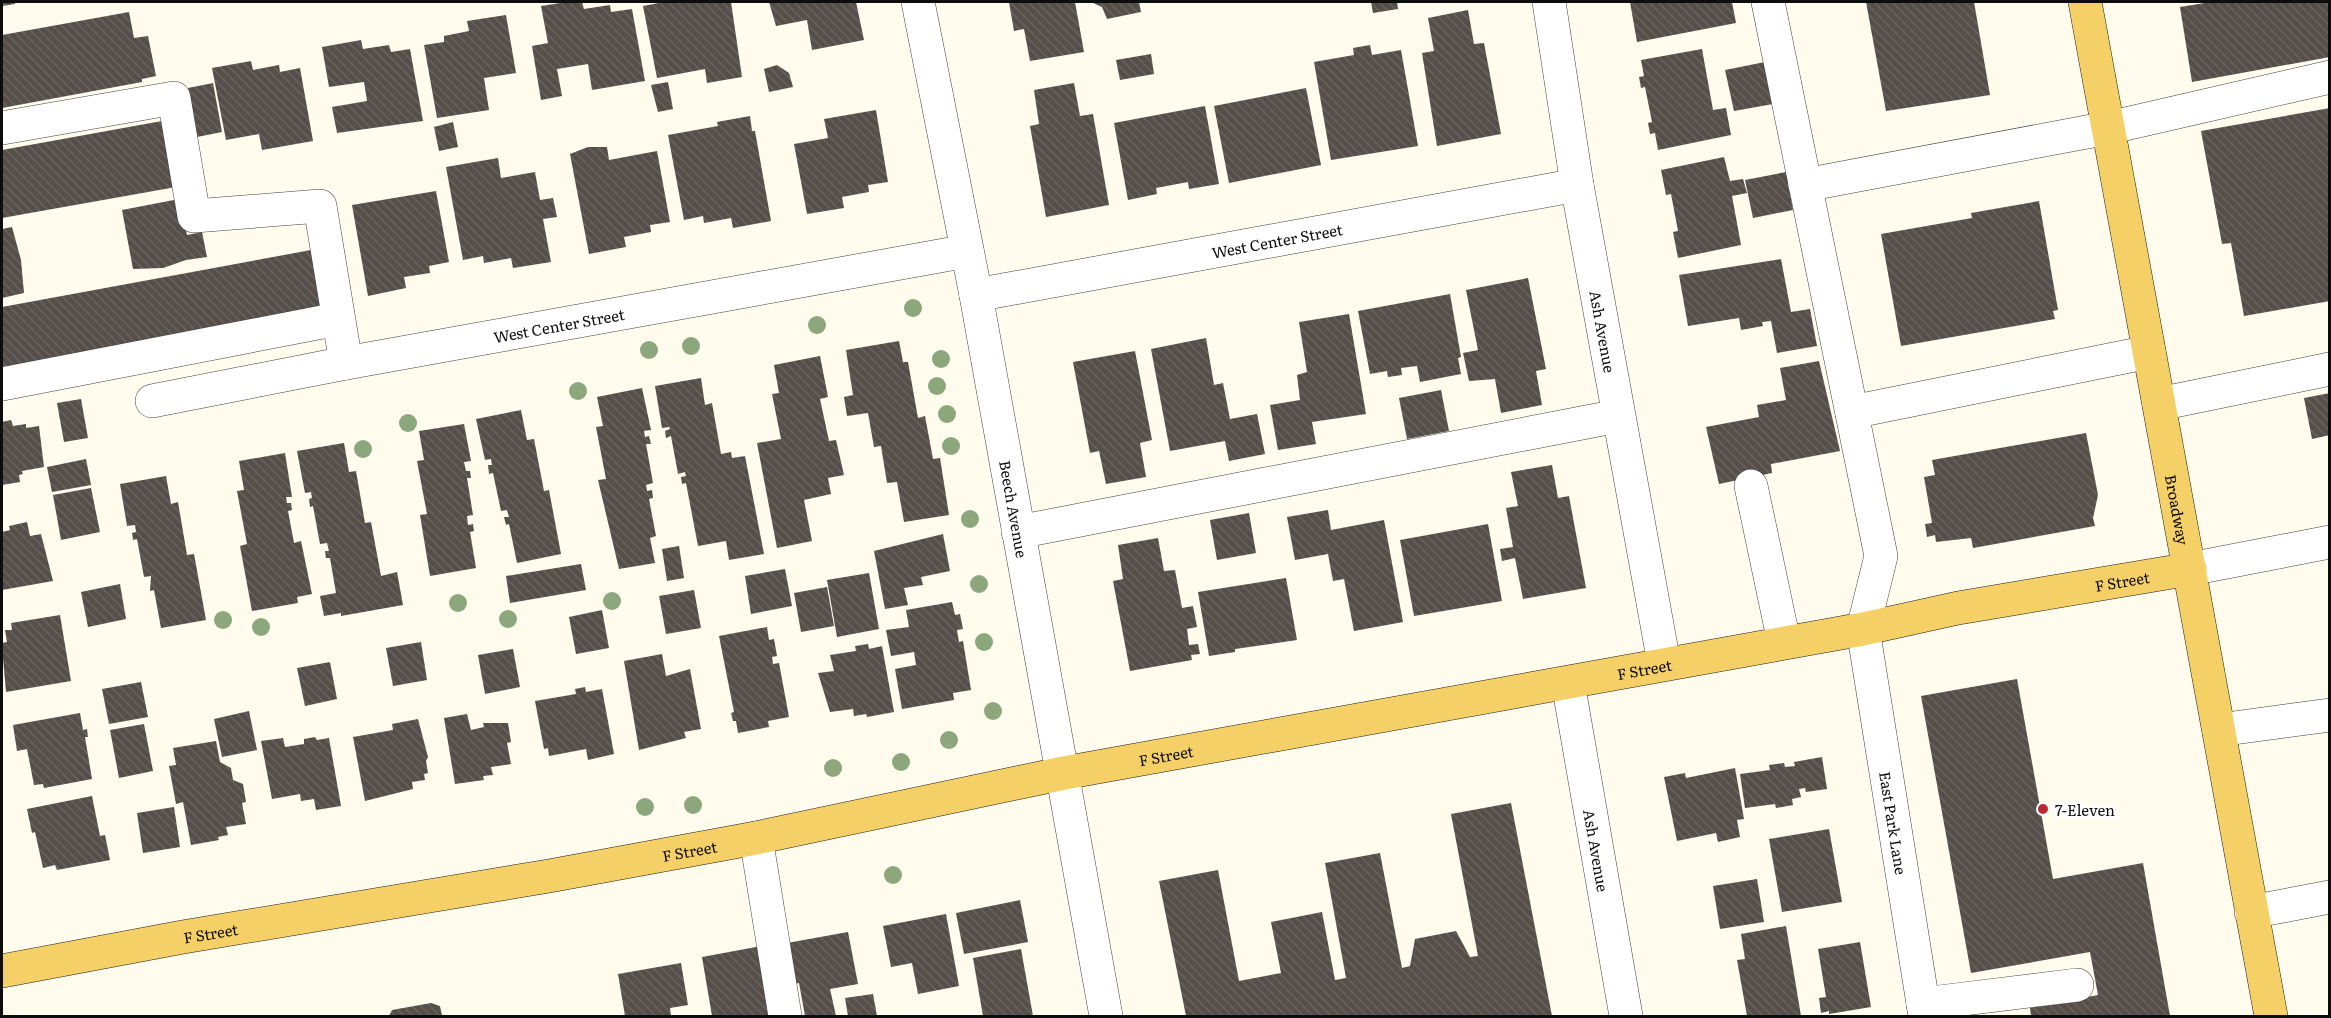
<svg xmlns="http://www.w3.org/2000/svg" width="2331" height="1018" font-family="Literata,serif">
<style>
.building{fill:url(#building-back-hatch)}
.lines{fill:none;stroke-linecap:round;stroke-linejoin:round}
.minor-casing{stroke:#404040;stroke-width:34}
.major-casing{stroke:#1e1e1e;stroke-width:34}
.minor{stroke:#fff;stroke-width:33}
.major{stroke:#f5d066;stroke-width:33}
.tree{fill:#8ca77c}
.poi-dot{fill:#b92831;stroke:#fff;stroke-width:2}
.labels{text-anchor:middle;dominant-baseline:central;stroke-width:6;stroke-linejoin:round;paint-order:stroke}
.street-label{font-size:15px;fill:#0d0d0d;stroke:#fff}
.poi-label{font-size:15px;fill:#0d0d0d;stroke:#fff;text-anchor:start}
</style>
<defs>
<pattern id="building-back-hatch" width="6" height="6" patternUnits="userSpaceOnUse" patternTransform="scale(1.5)"><rect width="6" height="6" fill="#554e49"/><path d="M-1 5l2 2M0 0l6 6M5-1l2 2" fill="none" stroke="#68635f"/></pattern>
</defs>
<rect width="100%" height="100%" fill="#fffbed"/>
<!-- building -->
<g class="building">
<polygon points="2,2 15,2 15,4 2,6"/>
<polygon points="567,2 582,2 584,9 610,5 611,12 632,9 645,81 592,90 588,64 557,69 562,96 541,100 532,46 548,43 541,6"/>
<polygon points="664,2 731,2 742,77 707,83 705,69 657,78 643,6"/>
<polygon points="769,2 856,2 864,40 812,50 807,20 776,26"/>
<polygon points="1009,2 1075,2 1084,52 1030,61 1024,29 1014,31"/>
<polygon points="1091,2 1139,2 1141,12 1107,19 1102,7"/>
<polygon points="1371,2 1397,2 1398,9 1373,13"/>
<polygon points="1630,2 1732,2 1736,23 1637,42"/>
<polygon points="1866,2 1974,2 1990,95 1886,111"/>
<polygon points="2211,2 2330,2 2330,57 2192,82 2180,7"/>
<polygon points="1468,10 1474,44 1484,43 1501,134 1437,146 1422,53 1434,51 1428,18"/>
<polygon points="129,12 134,38 148,36 156,76 142,79 142,82 2,108 2,35"/>
<polygon points="506,15 516,73 484,78 489,110 437,118 424,45 444,42 444,36 469,31 467,21"/>
<polygon points="361,40 363,49 389,45 391,52 410,49 423,121 337,133 332,107 367,101 364,82 329,87 322,47"/>
<polygon points="1370,45 1372,55 1401,50 1418,146 1331,160 1314,62 1354,55 1353,48"/>
<polygon points="1702,49 1713,110 1726,108 1731,135 1658,150 1655,133 1650,134 1648,123 1652,122 1645,87 1641,88 1639,77 1644,76 1641,60"/>
<polygon points="1151,54 1154,74 1120,80 1116,60"/>
<polygon points="251,61 253,70 279,65 280,72 300,68 313,141 262,150 259,134 226,140 212,68"/>
<polygon points="1765,62 1773,104 1734,111 1725,70"/>
<polygon points="777,65 789,73 793,87 769,92 764,69"/>
<polygon points="668,82 673,109 658,112 651,85"/>
<polygon points="213,83 222,132 197,137 188,88"/>
<polygon points="1074,83 1080,116 1093,114 1109,205 1046,217 1030,126 1039,124 1034,90"/>
<polygon points="1306,88 1321,165 1229,183 1214,106"/>
<polygon points="1205,106 1219,184 1189,189 1188,182 1156,188 1157,194 1128,200 1114,123"/>
<polygon points="2330,108 2330,301 2244,316 2231,243 2222,244 2201,131"/>
<polygon points="876,110 888,182 868,185 869,192 842,197 844,208 807,214 794,144 828,138 824,119"/>
<polygon points="750,116 752,131 755,131 771,221 733,228 731,218 704,223 703,216 684,220 668,135 718,126 717,122"/>
<polygon points="162,121 176,187 2,218 2,150"/>
<polygon points="453,122 458,147 439,151 434,127"/>
<polygon points="588,147 607,147 609,160 657,151 670,222 650,225 651,232 624,237 626,247 589,254 570,154"/>
<polygon points="1724,157 1730,181 1743,179 1747,193 1732,196 1741,245 1678,258 1673,232 1678,231 1671,194 1666,195 1661,170"/>
<polygon points="498,158 501,178 535,172 540,200 553,198 557,217 543,219 551,262 513,268 511,258 484,263 483,256 463,260 446,167"/>
<polygon points="1786,172 1793,210 1753,218 1745,180"/>
<polygon points="436,191 449,262 429,266 430,273 404,277 406,288 368,296 352,205"/>
<polygon points="179,199 187,235 202,232 207,257 186,260 163,268 133,269 122,210"/>
<polygon points="2039,201 2058,310 2053,311 2055,319 1901,346 1881,234 1972,218 1971,213"/>
<polygon points="12,227 21,260 24,293 2,298 2,229"/>
<polygon points="311,250 327,316 2,376 2,307"/>
<polygon points="1781,259 1791,312 1810,309 1817,346 1777,353 1771,321 1762,322 1763,326 1741,330 1739,318 1688,326 1679,275"/>
<polygon points="1528,278 1546,369 1536,371 1542,405 1501,413 1495,379 1469,381 1463,353 1478,350 1466,290"/>
<polygon points="1450,294 1461,357 1458,358 1461,374 1420,382 1417,366 1401,368 1402,375 1388,377 1387,371 1370,374 1358,311"/>
<polygon points="1349,314 1366,414 1312,422 1316,444 1278,450 1270,405 1300,400 1297,375 1307,372 1299,322"/>
<polygon points="1206,338 1214,385 1223,383 1230,419 1257,414 1265,454 1229,461 1225,441 1170,451 1151,349"/>
<polygon points="899,341 903,362 908,362 918,418 925,416 933,459 940,458 949,515 904,522 897,482 887,483 881,446 874,447 868,413 847,416 844,397 853,395 846,350"/>
<polygon points="1135,351 1152,440 1140,443 1146,477 1106,484 1099,451 1090,453 1073,362"/>
<polygon points="820,356 828,397 820,399 829,441 836,440 844,475 828,478 831,494 804,500 812,541 777,548 757,443 781,439 772,394 779,393 774,365"/>
<polygon points="1819,361 1840,451 1771,464 1772,473 1719,484 1706,427 1759,417 1757,405 1786,400 1780,368"/>
<polygon points="701,378 705,405 712,403 721,454 731,452 732,458 745,456 764,554 729,560 726,541 698,546 686,483 682,484 681,477 686,476 685,472 678,474 671,436 666,438 665,431 670,429 669,427 662,428 655,386"/>
<polygon points="642,388 651,430 644,431 645,437 649,436 651,444 646,444 653,483 646,485 647,491 652,490 653,498 649,499 656,536 650,538 655,563 619,569 598,480 606,479 596,427 603,426 597,397"/>
<polygon points="1441,390 1449,431 1407,439 1399,398"/>
<polygon points="2330,393 2330,435 2312,439 2304,398"/>
<polygon points="81,399 88,438 64,442 57,403"/>
<polygon points="521,410 527,440 534,439 544,491 549,490 561,554 517,563 509,524 506,525 504,517 509,517 507,510 501,511 493,473 489,474 488,465 492,465 491,459 485,460 476,419"/>
<polygon points="11,420 13,426 26,424 26,428 39,426 44,467 22,471 23,474 19,475 20,482 2,485 2,422"/>
<polygon points="464,424 471,461 464,462 466,471 470,471 471,478 467,478 473,515 467,516 468,525 473,524 474,531 470,532 476,568 430,576 420,515 427,514 417,461 424,460 419,431"/>
<polygon points="2086,433 2098,495 2093,518 2095,526 1973,548 1971,538 1936,542 1935,535 1927,537 1925,524 1932,523 1924,477 1935,475 1932,460"/>
<polygon points="344,443 349,472 356,471 365,523 371,522 381,576 397,572 403,605 341,616 341,613 324,616 320,596 336,593 330,558 326,558 325,551 329,551 327,543 320,544 313,506 310,507 309,499 312,498 311,492 305,493 297,451"/>
<polygon points="285,453 292,497 286,497 287,503 291,503 292,510 288,511 294,543 301,541 312,594 297,597 298,603 252,611 240,546 247,544 237,491 244,490 239,461"/>
<polygon points="86,459 91,485 52,492 47,467"/>
<polygon points="1552,465 1558,498 1569,496 1586,588 1523,599 1515,558 1502,561 1500,549 1513,547 1506,508 1518,506 1511,472"/>
<polygon points="166,476 171,504 178,502 187,555 194,554 206,620 161,628 154,590 150,591 151,576 144,577 137,539 133,540 132,533 136,532 135,525 127,526 120,484"/>
<polygon points="91,488 100,532 61,540 53,495"/>
<polygon points="1328,510 1331,530 1384,520 1403,622 1354,631 1344,579 1333,581 1328,554 1295,560 1287,517"/>
<polygon points="1249,513 1256,553 1217,560 1210,520"/>
<polygon points="27,522 30,536 41,534 53,581 2,590 2,532 10,530 9,526"/>
<polygon points="1488,524 1502,601 1414,616 1400,540"/>
<polygon points="943,534 950,571 921,577 923,585 904,588 908,605 885,609 874,551"/>
<polygon points="1158,538 1164,571 1175,570 1182,608 1193,606 1197,627 1187,629 1189,645 1198,644 1200,654 1191,655 1192,660 1130,671 1113,581 1123,579 1118,545"/>
<polygon points="679,546 684,578 667,581 662,549"/>
<polygon points="581,564 586,590 510,603 506,576"/>
<polygon points="785,569 792,606 751,614 745,576"/>
<polygon points="869,573 879,629 837,637 827,580"/>
<polygon points="1286,578 1297,640 1235,649 1235,652 1209,656 1198,592"/>
<polygon points="120,584 126,619 88,627 81,592"/>
<polygon points="827,587 834,626 801,632 794,593"/>
<polygon points="694,590 701,628 666,634 659,596"/>
<polygon points="952,602 955,615 960,614 963,629 957,630 959,642 963,641 971,690 953,693 954,700 902,709 895,669 916,665 914,652 891,656 886,630 909,627 906,610"/>
<polygon points="602,610 609,648 576,654 569,617"/>
<polygon points="60,615 71,681 6,692 2,647 2,643 7,642 5,630 12,630 11,623"/>
<polygon points="767,627 769,640 774,639 777,656 772,657 773,664 779,663 789,717 768,721 769,727 738,733 736,721 733,721 731,713 734,712 719,636"/>
<polygon points="421,642 427,680 393,686 386,648"/>
<polygon points="868,644 869,649 882,646 894,712 867,717 866,714 854,716 853,709 830,712 818,673 834,671 830,655 856,651 855,646"/>
<polygon points="513,649 520,687 485,694 478,655"/>
<polygon points="662,654 666,676 690,669 701,729 684,732 686,738 639,750 624,661"/>
<polygon points="330,662 337,699 305,706 297,668"/>
<polygon points="2017,679 2053,879 2143,863 2170,1016 2031,1016 2030,1008 2098,995 2090,952 1971,973 1921,696"/>
<polygon points="141,682 148,717 109,724 102,689"/>
<polygon points="585,687 586,692 602,689 614,754 588,760 586,749 549,756 548,748 544,749 535,701 576,694 575,689"/>
<polygon points="249,711 257,750 222,757 214,719"/>
<polygon points="80,713 83,730 87,729 88,737 85,737 92,779 44,788 43,784 34,785 27,749 17,751 13,725"/>
<polygon points="467,714 471,730 484,727 483,723 508,723 511,742 507,743 511,764 491,767 493,775 483,776 484,780 455,784 444,718"/>
<polygon points="418,719 428,757 426,761 428,773 424,774 425,780 412,782 413,789 365,801 353,737 393,730 392,724"/>
<polygon points="144,724 153,771 119,778 110,730"/>
<polygon points="315,737 317,740 329,738 341,806 316,810 314,799 301,801 300,794 272,799 261,741 283,738 285,747 304,744 304,739"/>
<polygon points="216,741 220,762 231,768 233,780 243,784 246,802 242,803 246,824 226,827 228,835 218,837 219,840 191,845 183,802 176,804 169,766 176,765 173,748"/>
<polygon points="1822,757 1827,789 1806,792 1805,788 1799,789 1801,797 1792,799 1793,805 1776,808 1775,804 1745,808 1740,774 1770,770 1769,765 1784,763 1785,767 1795,766 1794,762"/>
<polygon points="1735,768 1744,819 1737,820 1740,837 1718,842 1716,833 1677,841 1664,777 1685,773 1686,778"/>
<polygon points="92,796 100,836 105,835 110,860 57,870 55,865 43,868 35,832 32,833 27,809"/>
<polygon points="1511,803 1552,1016 1186,1016 1159,881 1218,870 1239,981 1281,973 1271,922 1322,912 1335,980 1346,978 1325,863 1380,853 1402,968 1410,966 1415,939 1456,931 1470,957 1478,956 1451,814"/>
<polygon points="174,807 180,847 143,853 137,813"/>
<polygon points="1829,829 1842,902 1782,912 1769,839"/>
<polygon points="1757,879 1764,922 1720,929 1713,886"/>
<polygon points="1020,900 1028,942 964,954 956,913"/>
<polygon points="946,914 959,986 918,994 912,963 891,967 883,926"/>
<polygon points="1786,926 1801,1016 1747,1016 1737,960 1745,959 1741,934"/>
<polygon points="848,932 858,984 830,989 836,1016 805,1016 799,983 795,984 787,943"/>
<polygon points="1860,942 1871,1007 1829,1014 1829,1011 1821,1013 1819,998 1826,997 1818,949"/>
<polygon points="767,945 772,1016 712,1016 702,957"/>
<polygon points="1021,949 1033,1016 983,1016 973,958"/>
<polygon points="681,963 688,1005 670,1008 671,1016 625,1016 618,974"/>
<polygon points="873,994 877,1016 848,1016 845,998"/>
<polygon points="431,1003 440,1006 442,1016 389,1016 392,1010"/>
</g>
<g class="lines">
<!-- minor casing -->
<g class="minor-casing">
<g id="minor">
<path id="s1" d="M918,2L976,295L1106,1016"/>
<path id="s2" d="M1549,2L1577,185L1664,663"/>
<path id="s3" d="M1768,2L1881,556L1863,629L1925,1016"/>
<polyline points="2,128 174,98 194,216 320,206 346,363"/>
<polyline points="1805,185 2108,128 2330,77"/>
<path id="s4" d="M976,295L1577,185"/>
<polyline points="2,384 338,319"/>
<path id="s5" d="M152,401L346,363L967,251"/>
<polyline points="2159,404 2330,369"/>
<polyline points="1852,412 2149,352"/>
<polyline points="1751,486 1784,642"/>
<polyline points="1018,532 1618,416"/>
<polyline points="2190,569 2330,542"/>
<path id="s6" d="M1568,683L1626,1016"/>
<polyline points="2219,730 2330,715"/>
<polyline points="756,838 785,1016"/>
<polyline points="2251,912 2330,897"/>
<polyline points="1923,1004 2077,985"/>
</g>
</g>
<!-- major casing -->
<g class="major-casing">
<g id="major">
<path id="s7" d="M2085,2L2271,1016"/>
<path id="s8" d="M2,971L183,937L549,876L756,838L1064,773L1863,629L1958,608L2190,569"/>
</g>
</g>
<!-- minor -->
<use href="#minor" class="minor"/>
<!-- major -->
<use href="#major" class="major"/>
</g>
<!-- trees -->
<g class="tree">
<circle cx="913" cy="308" r="9"/>
<circle cx="817" cy="325" r="9"/>
<circle cx="691" cy="346" r="9"/>
<circle cx="649" cy="350" r="9"/>
<circle cx="941" cy="359" r="9"/>
<circle cx="937" cy="386" r="9"/>
<circle cx="578" cy="391" r="9"/>
<circle cx="947" cy="414" r="9"/>
<circle cx="408" cy="423" r="9"/>
<circle cx="951" cy="446" r="9"/>
<circle cx="363" cy="449" r="9"/>
<circle cx="970" cy="519" r="9"/>
<circle cx="979" cy="584" r="9"/>
<circle cx="612" cy="601" r="9"/>
<circle cx="458" cy="603" r="9"/>
<circle cx="508" cy="619" r="9"/>
<circle cx="223" cy="620" r="9"/>
<circle cx="261" cy="627" r="9"/>
<circle cx="984" cy="642" r="9"/>
<circle cx="993" cy="711" r="9"/>
<circle cx="949" cy="740" r="9"/>
<circle cx="901" cy="762" r="9"/>
<circle cx="833" cy="768" r="9"/>
<circle cx="693" cy="805" r="9"/>
<circle cx="645" cy="807" r="9"/>
<circle cx="893" cy="875" r="9"/>
</g>
<!-- markers -->
<circle class="poi-dot" cx="2043" cy="809" r="6"/>
<g class="labels">
<!-- street labels -->
<g class="street-label">
<text stroke="none"><textPath href="#s4" startOffset="306">West Center Street</textPath></text>
<text stroke="none"><textPath href="#s5" startOffset="414">West Center Street</textPath></text>
<text stroke="none"><textPath href="#s2" startOffset="334">Ash Avenue</textPath></text>
<text stroke="none"><textPath href="#s1" startOffset="516">Beech Avenue</textPath></text>
<text stroke="none"><textPath href="#s7" startOffset="516">Broadway</textPath></text>
<text stroke="none"><textPath href="#s8" startOffset="2156">F Street</textPath></text>
<text stroke="none"><textPath href="#s8" startOffset="1670">F Street</textPath></text>
<text stroke="none"><textPath href="#s8" startOffset="1184">F Street</textPath></text>
<text stroke="none"><textPath href="#s3" startOffset="837">East Park Lane</textPath></text>
<text stroke="none"><textPath href="#s8" startOffset="698">F Street</textPath></text>
<text stroke="none"><textPath href="#s6" startOffset="170">Ash Avenue</textPath></text>
<text stroke="none"><textPath href="#s8" startOffset="212">F Street</textPath></text>
</g>
<!-- poi labels -->
<g class="poi-label">
<text x="2055" y="809">7-Eleven</text>
</g>
</g>
<!-- border -->
<rect width="2331" height="1018" fill="none" stroke="#0d0d0d" stroke-width="6"/>
</svg>
